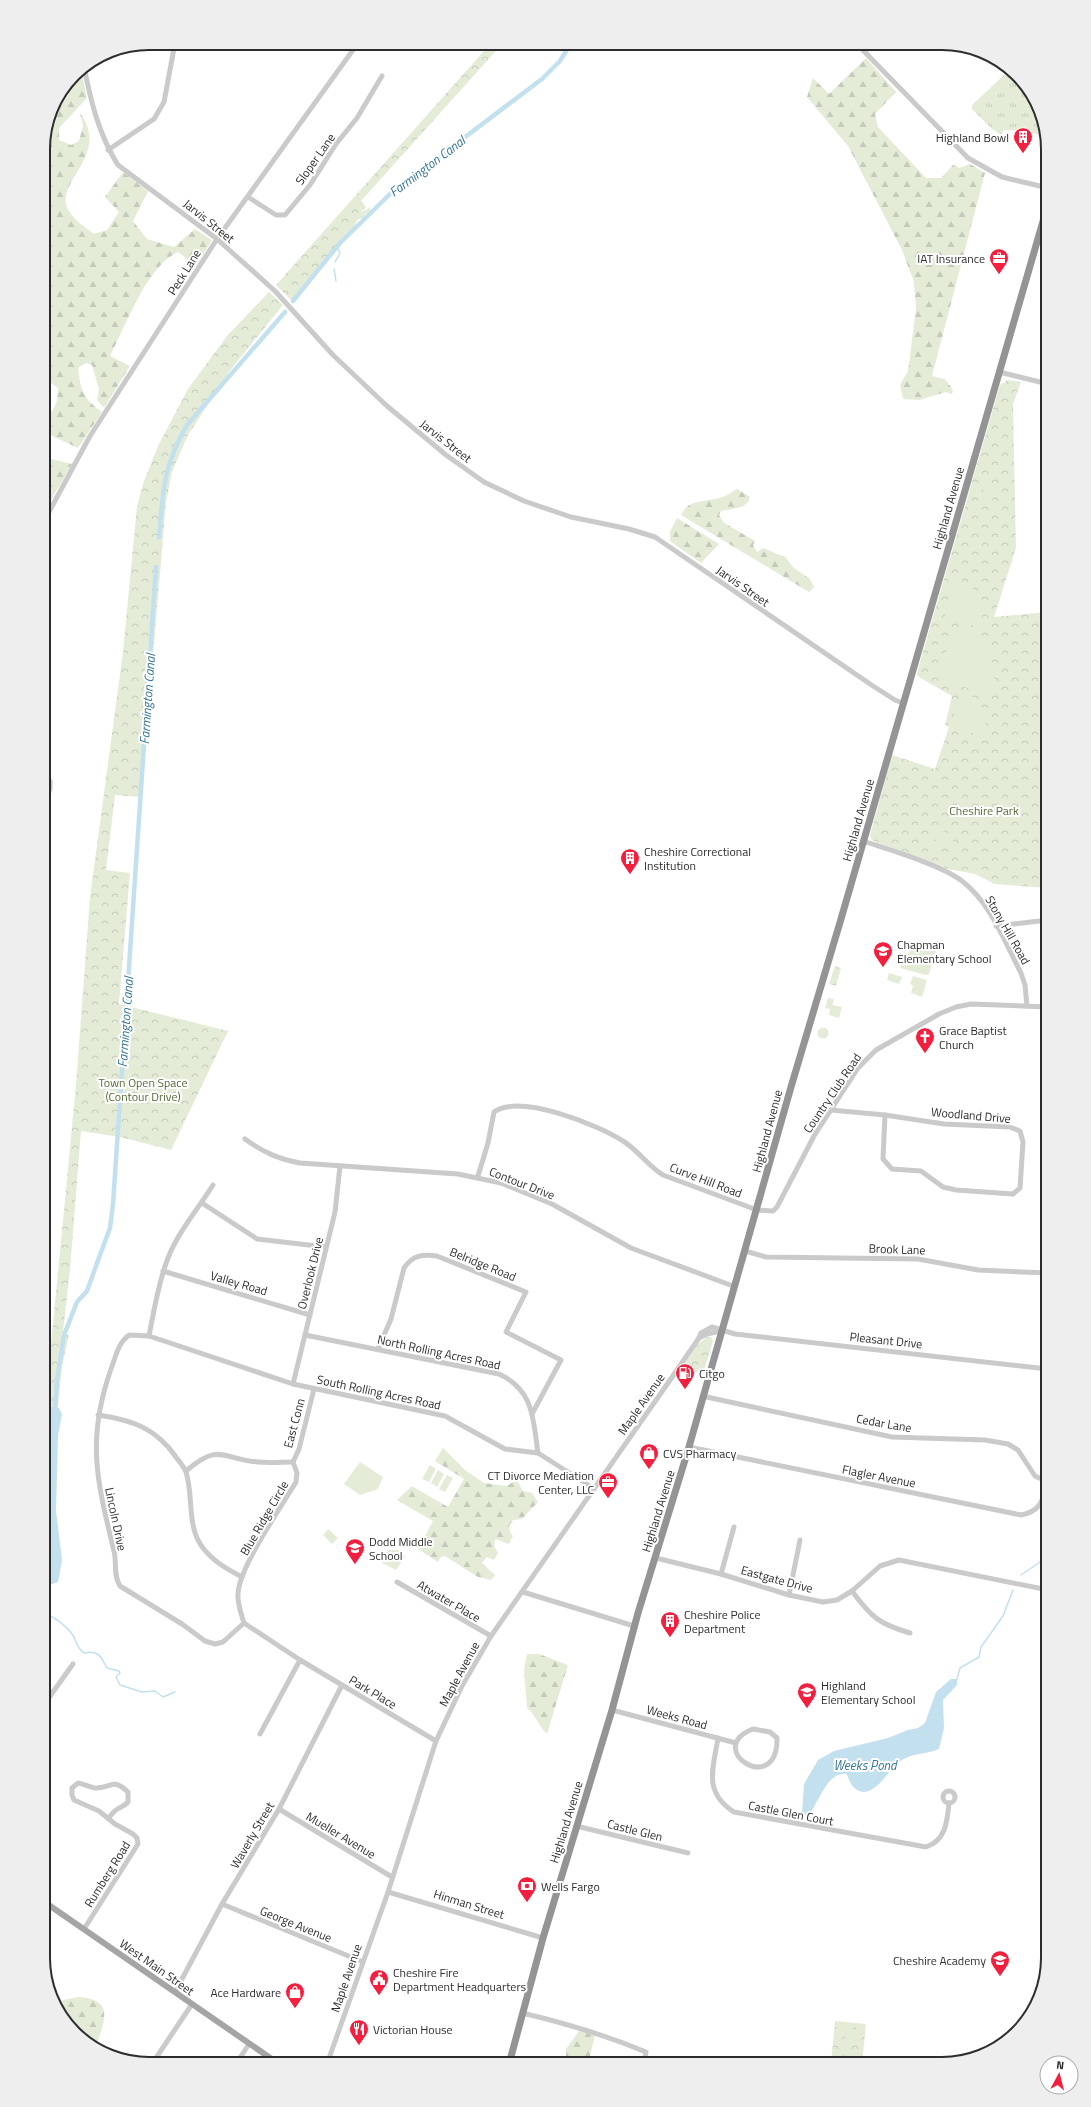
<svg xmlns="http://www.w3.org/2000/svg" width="1091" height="2107" font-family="'Titillium Web',sans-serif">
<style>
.grass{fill:url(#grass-tufts)}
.forest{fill:url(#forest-firs)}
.park{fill:url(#park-crowns)}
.pitch{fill:#e4ecd8}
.water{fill:#c3e0ee}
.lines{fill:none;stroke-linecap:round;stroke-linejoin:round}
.stream{stroke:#c3e0ee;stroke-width:1.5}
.canal{stroke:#c3e0ee;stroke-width:4.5}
.minor{stroke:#cacaca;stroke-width:5}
.major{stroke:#a5a5a5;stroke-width:6}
.highway{stroke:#949494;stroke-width:7}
.labels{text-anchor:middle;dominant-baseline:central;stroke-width:4;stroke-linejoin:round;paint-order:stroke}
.poi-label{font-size:12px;fill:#2d2d2d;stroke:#fff;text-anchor:start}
.street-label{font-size:12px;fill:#2d2d2d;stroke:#fff}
.park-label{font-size:12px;fill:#546b37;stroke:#fff}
.water-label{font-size:13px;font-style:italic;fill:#357794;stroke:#fff}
.rim{fill:none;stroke:#2d2d2d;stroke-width:2}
</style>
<defs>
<pattern id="grass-tufts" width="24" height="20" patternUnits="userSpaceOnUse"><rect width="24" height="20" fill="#e4ecd8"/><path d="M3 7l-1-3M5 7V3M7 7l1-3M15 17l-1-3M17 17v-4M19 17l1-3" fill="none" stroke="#c4cbba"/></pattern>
<pattern id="forest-firs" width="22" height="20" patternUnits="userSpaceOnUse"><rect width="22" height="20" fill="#e4ecd8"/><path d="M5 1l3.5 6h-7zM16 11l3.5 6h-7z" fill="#c4cbba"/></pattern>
<pattern id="park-crowns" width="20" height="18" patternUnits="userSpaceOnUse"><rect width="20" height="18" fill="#e4ecd8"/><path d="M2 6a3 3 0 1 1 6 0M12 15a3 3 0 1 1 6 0" fill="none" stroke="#c4cbba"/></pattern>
</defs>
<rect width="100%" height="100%" fill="#fff"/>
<!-- grass -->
<polygon class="grass" points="1004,75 1017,78 1040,109 1046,137 1026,131 1004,130 1001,135 992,129 972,109 972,105"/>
<!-- forest -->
<g class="forest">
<polygon points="866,58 896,92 875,114 878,127 926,178 941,178 954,164 959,168 970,164 985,173 932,376 945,379 953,390 952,394 946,392 919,400 903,399 900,385 908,371 916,309 914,282 902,250 848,146 807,97 813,78 829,94"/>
<path d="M81,69L87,98L59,128V140L71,145L79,141L83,126L80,113C112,156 51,183 69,211C75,221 85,227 94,234L107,230L119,212L105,197L123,172L148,191L133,221L147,239L174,247L195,229L212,240L196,266L178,252C147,266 126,325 110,356L130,366L104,408L97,400L99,389L92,365L86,363L78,368C81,392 83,398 102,412L78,448L54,437L43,428V418C56,410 58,402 58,388L43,377V142L51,108L56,112C66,101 72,89 75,74Z"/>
<polygon points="43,457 72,464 43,514"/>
<path d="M737,489L750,497C748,509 731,509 721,511L719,515L724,523L755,541L753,545L757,552L763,548L785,557L794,568L810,579L814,587L809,592L681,515C688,499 705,502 720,498C726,496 732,492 737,489Z"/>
<polygon points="677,518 719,544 701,563 670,541 670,532"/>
<polygon points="443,1448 465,1470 484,1483 507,1486 514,1481 518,1482 523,1491 532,1493 538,1502 522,1519 513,1520 509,1526 510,1532 513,1536 509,1544 495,1539 494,1546 498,1553 494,1560 487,1557 482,1563 495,1575 491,1580 478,1577 445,1556 441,1557 438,1562 418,1549 433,1521 397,1500 412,1486 448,1507 464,1479 435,1461"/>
<path d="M527,1654H539L568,1665L547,1734C538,1726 536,1715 527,1708L524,1670Z"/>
<path d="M78,1997C116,1999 104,2022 96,2046L85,2042L83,2034L76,2031L54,2002Z"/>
<polygon points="579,2031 595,2035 588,2064 561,2064 566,2059 566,2049"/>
</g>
<!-- park -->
<g class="park">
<polygon points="491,43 503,43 361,201 366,207 364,210 359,210 364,211 370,207 370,211 365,214 364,218 358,219 354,227 341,239 309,280 308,284 292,301 276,285"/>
<polygon points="269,292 283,305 232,368 188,435 172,472 166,503 141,797 115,795 106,870 130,873 119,1004 228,1031 171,1150 120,1137 81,1131 70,1270 63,1331 69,1335 62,1367 43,1550 43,1428 76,1085 90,897 123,652 137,506 144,481 159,444 188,389 227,336"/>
<polygon points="1008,380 1021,382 1013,404 1016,548 994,617 1048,612 1048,888 994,884 975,874 948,869 874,841 871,839 870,835 892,755 935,769 949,727 945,725 952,696 917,676 918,669 1000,385"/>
<polygon points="835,966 841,968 836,986 829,984"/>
<polygon points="889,973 902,977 899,984 887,980"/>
<polygon points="828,998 834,999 832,1005 842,1007 839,1018 829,1015 830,1009 825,1008"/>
<polygon points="707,1337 711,1337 713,1341 703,1374 681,1369 698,1344"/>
<polygon points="835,2021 866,2024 862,2064 831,2064"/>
</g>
<!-- pitch -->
<g class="pitch">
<polygon points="984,486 995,489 991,506 980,504"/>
<path d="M954,578C979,588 987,601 980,627L946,617L944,613Z"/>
<path d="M953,626C988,635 998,660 993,694L943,682L941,671Z"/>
<path d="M962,690C981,699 991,716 983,737L954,726L952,722Z"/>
<polygon points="930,827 937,829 933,844 926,842"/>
<polygon points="939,830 946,832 942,846 935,844"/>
<polygon points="948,832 955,834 951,849 944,847"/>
<path d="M920,946L937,948L929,974L926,975L900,968C903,957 909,950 920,946Z"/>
<polygon points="913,976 927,980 922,997 911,993 913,986 910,984"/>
<circle cx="823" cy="1033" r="5.5"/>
<polygon points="360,1462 383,1477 378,1489 360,1495 344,1484"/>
<polygon points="430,1465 436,1469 429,1482 422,1479"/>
<polygon points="438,1470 444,1474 437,1487 431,1483"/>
<polygon points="447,1475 453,1478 445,1492 439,1489"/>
<polygon points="328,1529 338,1538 332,1544 323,1535"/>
<polygon points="389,1550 398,1550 405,1557 396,1570 382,1563 383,1556"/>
<polygon points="837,2026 844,2026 842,2042 835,2041"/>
<polygon points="846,2027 853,2027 852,2042 845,2042"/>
<polygon points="856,2028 863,2028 861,2043 854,2043"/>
<polygon points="834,2049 841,2050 840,2064 833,2064"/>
<polygon points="844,2050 851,2051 850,2064 843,2064"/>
<polygon points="853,2051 860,2052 859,2064 852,2064"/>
</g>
<!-- water -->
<g class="water">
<polygon points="51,1407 59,1408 62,1414 58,1435 56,1511 62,1560 58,1582 44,1587 43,1490"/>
<path d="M951,1679H957V1685L943,1700L944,1728L939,1749C928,1754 915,1753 906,1758C892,1764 886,1780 874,1788C860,1798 850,1787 847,1774C827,1770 818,1805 808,1816L802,1814L804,1784L818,1760L834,1751L888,1738L908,1730L918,1728L925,1723L936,1692Z"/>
</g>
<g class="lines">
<!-- stream -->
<g class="stream">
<polyline points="335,262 340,253 337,247"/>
<polyline points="334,269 336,281"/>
<polyline points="1021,1575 1040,1562 1048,1541"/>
<path d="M43,1613C55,1617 67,1626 74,1637C77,1643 77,1648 84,1653C98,1650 101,1656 107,1668L119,1671L120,1673L116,1677L120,1685L142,1692L155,1691L163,1697L175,1692"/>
<polyline points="957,1679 960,1668 979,1657 981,1647 1003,1616 1013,1590"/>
</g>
<!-- canal -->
<g class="canal">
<polyline points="293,301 340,243 391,193 542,79 560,61 571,43"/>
<path d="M159,537C163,492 163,466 187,425L285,312"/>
<polyline points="55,1412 57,1380 64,1335 77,1302 87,1291 100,1255 110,1228 113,1204 156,567"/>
</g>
<!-- minor -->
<g class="minor">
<polyline points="856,43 968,158 1002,177 1048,188"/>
<path d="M84,67C91,102 99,135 118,165L217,239L275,291L333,355L387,406L446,455L484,482L524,501L571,517L629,529L655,537L873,686L895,700L903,703"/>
<polyline points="108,150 154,119 164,102 175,43"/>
<polyline points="248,197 276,215 285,215 310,185 336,144 357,118 382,76"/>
<polyline points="999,372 1048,384"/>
<polyline points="43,523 90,436 217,239 358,43"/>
<polyline points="43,809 50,789 50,781"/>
<path d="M863,841C890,850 941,865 962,881C991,903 1005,943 1021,973L1025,985L1027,1006"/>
<polyline points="996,926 1048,920"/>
<polyline points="831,1110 885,1115"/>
<polygon points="885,1115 944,1124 1010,1127 1020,1131 1023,1142 1020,1188 1013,1194 956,1190 943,1187 921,1171 892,1169 883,1159"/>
<path d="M245,1139C263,1152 278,1159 300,1163L458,1174L501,1183L552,1204L631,1248L733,1286"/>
<path d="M478,1176L488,1143L494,1112C520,1093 598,1125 623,1141C638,1150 648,1166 663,1175L757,1210L773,1211L777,1207L814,1136L858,1068L876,1050L939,1014L956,1007L971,1004L1048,1007"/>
<polyline points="202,1203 257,1239 326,1247"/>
<polyline points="745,1251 766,1257 918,1259 978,1270 1048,1273"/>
<polyline points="163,1271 310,1315"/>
<path d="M305,1335L499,1374C534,1390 533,1419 538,1453"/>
<path d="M149,1336C154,1311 158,1283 168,1258C178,1232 198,1209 213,1185"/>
<polyline points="699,1338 707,1334 721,1331"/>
<path d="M378,1349L391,1319L404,1268C413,1255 422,1254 437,1256L526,1292L506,1332L561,1360L532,1414"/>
<polyline points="293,1384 335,1212 340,1166"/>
<polyline points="702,1396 892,1437 985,1440 1008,1444 1018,1450 1035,1476 1048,1482"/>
<path d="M98,1415C132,1420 156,1428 176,1457C179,1461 184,1467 186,1472C194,1497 186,1526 203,1548C214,1562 227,1569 242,1577"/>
<path d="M689,1447L1021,1515C1041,1511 1042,1501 1048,1483"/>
<polyline points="293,1462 299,1449 314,1389"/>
<path d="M186,1471C220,1442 221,1459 258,1462C270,1463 282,1462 293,1462"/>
<polyline points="656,1558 721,1574 789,1595 823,1602 837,1600 852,1591 880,1566 899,1560 1048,1590"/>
<polyline points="721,1574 734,1527"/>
<polyline points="397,1582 491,1636"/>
<path d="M852,1591C871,1617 879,1624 910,1633"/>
<polyline points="523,1592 634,1626"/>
<polyline points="789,1595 800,1540"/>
<path d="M244,1623L223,1642L215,1644L205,1641L182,1624L120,1586C113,1575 117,1563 114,1551C97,1481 86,1440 111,1369C116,1356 118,1343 129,1335L149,1336L293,1384L445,1416L505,1449L538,1453L593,1488"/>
<polyline points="244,1623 300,1660 436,1741"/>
<path d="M244,1623C241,1613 237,1603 238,1593C240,1566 281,1507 296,1482L297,1473L293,1462"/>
<polyline points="43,1706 73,1664"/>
<polyline points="612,1710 736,1743"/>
<path d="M753,1729L770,1732L777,1738C778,1798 702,1749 753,1729Z"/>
<polyline points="260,1734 300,1660"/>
<path d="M718,1738C713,1769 703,1792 734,1812L926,1847C946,1840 947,1822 949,1803"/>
<circle cx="949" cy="1797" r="6"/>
<polyline points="279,1809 392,1877"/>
<polyline points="576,1826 688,1853"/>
<polyline points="388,1892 543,1938"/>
<polyline points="222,1904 363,1962"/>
<path d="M84,1929L138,1844L137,1838L133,1834L115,1824L99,1811L74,1800L72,1795V1788L78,1783C85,1784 91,1788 97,1788C113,1787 113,1778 128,1792V1802C121,1810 117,1805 109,1818"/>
<polyline points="175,1992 222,1904 279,1809 342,1685"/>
<path d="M522,2013C565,2023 605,2035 646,2052L644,2064"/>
<polyline points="152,2064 192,2004"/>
<polyline points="236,2064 249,2044"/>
<polyline points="327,2064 388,1892 436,1741 462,1686 491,1636 668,1383 699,1338 701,1333 712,1327 735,1334 1048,1369"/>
</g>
<!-- major -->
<polyline class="major" points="43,1901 279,2064"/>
<!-- highway -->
<polyline class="highway" points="509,2064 543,1938 612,1710 638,1613 689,1447 791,1087 841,919 1048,204"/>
</g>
<!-- icons -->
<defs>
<g id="building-pin" transform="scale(1)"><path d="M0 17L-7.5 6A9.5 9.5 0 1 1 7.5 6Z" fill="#f31f3f" stroke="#fff"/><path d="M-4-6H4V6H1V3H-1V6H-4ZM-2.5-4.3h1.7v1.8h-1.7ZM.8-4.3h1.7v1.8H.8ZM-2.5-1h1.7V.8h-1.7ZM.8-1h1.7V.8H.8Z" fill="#fff"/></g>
<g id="office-pin" transform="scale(1)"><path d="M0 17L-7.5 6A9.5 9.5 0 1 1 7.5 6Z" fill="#f31f3f" stroke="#fff"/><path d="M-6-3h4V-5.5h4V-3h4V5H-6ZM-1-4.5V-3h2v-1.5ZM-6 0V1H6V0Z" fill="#fff"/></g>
<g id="school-pin" transform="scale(1)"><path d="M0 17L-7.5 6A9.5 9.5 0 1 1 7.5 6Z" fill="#f31f3f" stroke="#fff"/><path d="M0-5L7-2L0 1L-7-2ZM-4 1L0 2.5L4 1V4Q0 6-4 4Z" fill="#fff"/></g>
<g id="church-pin" transform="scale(1)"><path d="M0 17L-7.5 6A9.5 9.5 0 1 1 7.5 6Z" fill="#f31f3f" stroke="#fff"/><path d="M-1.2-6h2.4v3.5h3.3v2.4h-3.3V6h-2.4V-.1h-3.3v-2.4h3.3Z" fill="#fff"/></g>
<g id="fuel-pin" transform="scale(1)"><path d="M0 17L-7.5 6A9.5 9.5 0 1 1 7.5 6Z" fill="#f31f3f" stroke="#fff"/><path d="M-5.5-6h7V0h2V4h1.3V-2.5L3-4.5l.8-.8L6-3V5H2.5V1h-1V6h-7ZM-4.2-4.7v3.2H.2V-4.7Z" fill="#fff"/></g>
<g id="shop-pin" transform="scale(1)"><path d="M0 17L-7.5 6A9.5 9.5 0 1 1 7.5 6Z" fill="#f31f3f" stroke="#fff"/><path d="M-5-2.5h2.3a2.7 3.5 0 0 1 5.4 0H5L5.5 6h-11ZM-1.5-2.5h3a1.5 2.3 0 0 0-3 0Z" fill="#fff"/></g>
<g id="bank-pin" transform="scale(1)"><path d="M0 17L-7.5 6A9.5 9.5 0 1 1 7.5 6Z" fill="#f31f3f" stroke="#fff"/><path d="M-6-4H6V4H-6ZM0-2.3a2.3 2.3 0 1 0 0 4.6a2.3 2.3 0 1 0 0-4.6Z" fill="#fff"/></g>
<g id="civic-pin" transform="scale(1)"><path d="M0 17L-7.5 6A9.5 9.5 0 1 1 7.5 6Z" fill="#f31f3f" stroke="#fff"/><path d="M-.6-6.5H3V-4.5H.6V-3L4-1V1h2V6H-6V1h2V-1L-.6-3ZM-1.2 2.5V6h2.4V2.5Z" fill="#fff"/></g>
<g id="restaurant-pin" transform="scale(1)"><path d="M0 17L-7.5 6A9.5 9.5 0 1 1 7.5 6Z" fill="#f31f3f" stroke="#fff"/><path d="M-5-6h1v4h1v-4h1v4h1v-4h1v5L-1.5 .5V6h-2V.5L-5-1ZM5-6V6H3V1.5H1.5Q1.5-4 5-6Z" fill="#fff"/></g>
</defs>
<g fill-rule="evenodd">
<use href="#building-pin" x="1023" y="137"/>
<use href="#office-pin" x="999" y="258"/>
<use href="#building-pin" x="630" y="858"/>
<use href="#school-pin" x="883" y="951"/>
<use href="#church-pin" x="925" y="1037"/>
<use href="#fuel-pin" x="685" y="1373"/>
<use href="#shop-pin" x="649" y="1453"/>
<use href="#office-pin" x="608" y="1482"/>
<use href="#school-pin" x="355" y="1548"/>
<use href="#building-pin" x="670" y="1621"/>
<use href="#school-pin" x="807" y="1692"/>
<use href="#bank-pin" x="527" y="1886"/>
<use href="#school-pin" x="1000" y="1960"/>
<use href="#civic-pin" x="379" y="1979"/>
<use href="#shop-pin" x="295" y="1992"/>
<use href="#restaurant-pin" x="359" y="2029"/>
</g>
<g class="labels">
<!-- poi labels -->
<g class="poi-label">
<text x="1009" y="137" text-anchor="end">Highland Bowl</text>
<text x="985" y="258" text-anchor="end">IAT Insurance</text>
<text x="644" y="851">Cheshire Correctional<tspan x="644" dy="14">Institution</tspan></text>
<text x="897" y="944">Chapman<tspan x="897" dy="14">Elementary School</tspan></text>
<text x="939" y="1030">Grace Baptist<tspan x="939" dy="14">Church</tspan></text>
<text x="699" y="1373">Citgo</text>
<text x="663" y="1453">CVS Pharmacy</text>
<text x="594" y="1475" text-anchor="end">CT Divorce Mediation<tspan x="594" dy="14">Center, LLC</tspan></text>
<text x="369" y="1541">Dodd Middle<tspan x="369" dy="14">School</tspan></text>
<text x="684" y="1614">Cheshire Police<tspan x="684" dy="14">Department</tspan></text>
<text x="821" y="1685">Highland<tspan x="821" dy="14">Elementary School</tspan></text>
<text x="541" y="1886">Wells Fargo</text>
<text x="986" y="1960" text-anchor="end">Cheshire Academy</text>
<text x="393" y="1972">Cheshire Fire<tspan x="393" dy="14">Department Headquarters</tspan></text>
<text x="281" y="1992" text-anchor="end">Ace Hardware</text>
<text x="373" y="2029">Victorian House</text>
</g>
<!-- street labels -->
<g class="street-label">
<text transform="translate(315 159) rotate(-55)">Sloper Lane</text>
<text transform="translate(209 221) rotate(39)">Jarvis Street</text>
<text transform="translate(184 272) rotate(-58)">Peck Lane</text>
<text transform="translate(446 441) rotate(38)">Jarvis Street</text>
<text transform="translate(948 508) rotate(-74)">Highland Avenue</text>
<text transform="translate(743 586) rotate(35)">Jarvis Street</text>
<text transform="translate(858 820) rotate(-74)">Highland Avenue</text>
<text transform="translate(1008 930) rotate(60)">Stony Hill Road</text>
<text transform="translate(832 1093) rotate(-56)">Country Club Road</text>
<text transform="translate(971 1115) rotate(5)">Woodland Drive</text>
<text transform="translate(767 1131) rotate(-75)">Highland Avenue</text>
<text transform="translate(706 1180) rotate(21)">Curve Hill Road</text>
<text transform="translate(522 1183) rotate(21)">Contour Drive</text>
<text transform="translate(897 1249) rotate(2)">Brook Lane</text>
<text transform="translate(483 1264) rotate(22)">Belridge Road</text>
<text transform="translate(310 1273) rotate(-76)">Overlook Drive</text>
<text transform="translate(239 1283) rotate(16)">Valley Road</text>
<text transform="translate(886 1340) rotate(6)">Pleasant Drive</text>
<text transform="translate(439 1352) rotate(12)">North Rolling Acres Road</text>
<text transform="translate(379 1392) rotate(12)">South Rolling Acres Road</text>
<text transform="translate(641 1404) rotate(-55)">Maple Avenue</text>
<text transform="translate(294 1423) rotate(-75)">East Conn</text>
<text transform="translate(884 1423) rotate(10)">Cedar Lane</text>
<text transform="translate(879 1476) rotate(11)">Flagler Avenue</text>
<text transform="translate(658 1511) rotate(-73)">Highland Avenue</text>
<text transform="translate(264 1518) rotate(-60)">Blue Ridge Circle</text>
<text transform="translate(116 1519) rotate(78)">Lincoln Drive</text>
<text transform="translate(777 1579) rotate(15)">Eastgate Drive</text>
<text transform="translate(449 1601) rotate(30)">Atwater Place</text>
<text transform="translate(459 1674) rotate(-62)">Maple Avenue</text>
<text transform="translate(373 1692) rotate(31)">Park Place</text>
<text transform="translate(677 1717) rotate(15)">Weeks Road</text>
<text transform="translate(791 1813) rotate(11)">Castle Glen Court</text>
<text transform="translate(566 1822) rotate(-73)">Highland Avenue</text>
<text transform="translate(635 1830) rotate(14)">Castle Glen</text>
<text transform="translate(252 1835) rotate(-60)">Waverly Street</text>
<text transform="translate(341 1835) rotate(31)">Mueller Avenue</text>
<text transform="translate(107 1874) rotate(-58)">Rumberg Road</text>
<text transform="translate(469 1904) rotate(17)">Hinman Street</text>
<text transform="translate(296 1924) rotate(22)">George Avenue</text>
<text transform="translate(157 1967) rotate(35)">West Main Street</text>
<text transform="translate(346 1978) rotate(-71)">Maple Avenue</text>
</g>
<!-- park labels -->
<g class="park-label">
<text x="984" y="810">Cheshire Park</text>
<text x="143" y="1082">Town Open Space<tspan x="143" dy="14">(Contour Drive)</tspan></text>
</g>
<!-- water labels -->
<g class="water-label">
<text transform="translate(427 166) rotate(-37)">Farmington Canal</text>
<text transform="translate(147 699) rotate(-86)">Farmington Canal</text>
<text transform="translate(125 1022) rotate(-86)">Farmington Canal</text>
<text x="865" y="1765">Weeks Pond</text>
</g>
</g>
<!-- crop -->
<path d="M0 0H1091V2107H0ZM149 50H942A99 99 0 0 1 1041 149V1958A99 99 0 0 1 942 2057H149A99 99 0 0 1 50 1958V149A99 99 0 0 1 149 50Z" fill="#eee" fill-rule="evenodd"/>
<path class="rim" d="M149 50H942A99 99 0 0 1 1041 149V1958A99 99 0 0 1 942 2057H149A99 99 0 0 1 50 1958V149A99 99 0 0 1 149 50Z"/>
<!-- north arrow -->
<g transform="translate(1059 2075) rotate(7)"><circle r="19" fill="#ffffff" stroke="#ababab"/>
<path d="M0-3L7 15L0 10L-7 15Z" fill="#f31f3f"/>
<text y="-6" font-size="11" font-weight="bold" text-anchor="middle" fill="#2d2d2d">N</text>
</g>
</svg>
